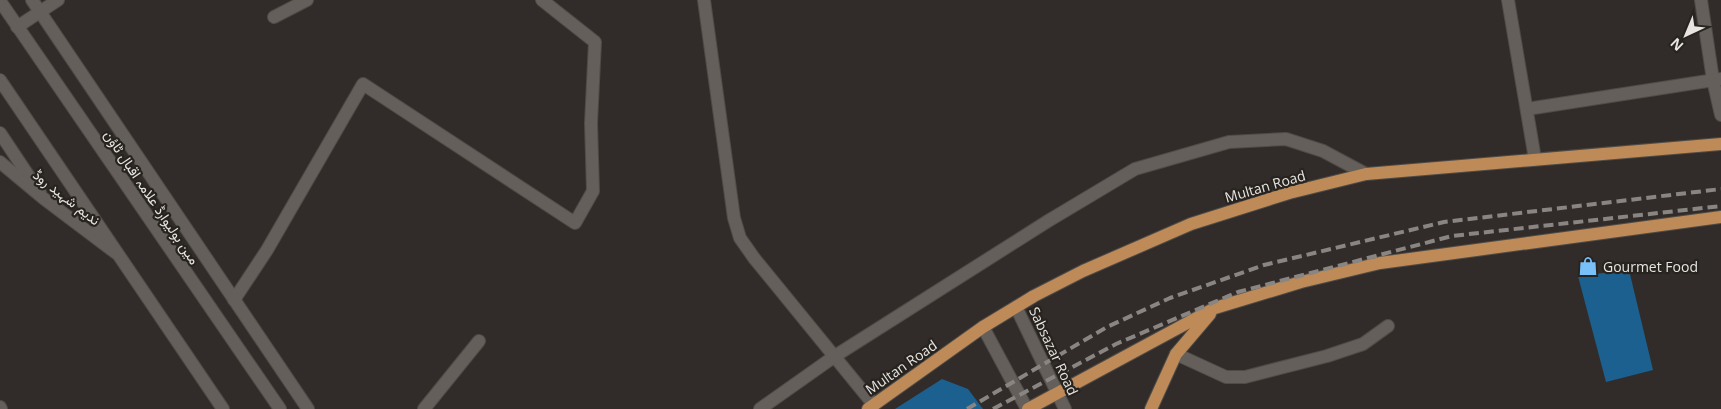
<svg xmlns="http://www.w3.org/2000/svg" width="1721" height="409" font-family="'Open Sans',Vazirmatn,sans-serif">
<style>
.building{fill:#1c6090}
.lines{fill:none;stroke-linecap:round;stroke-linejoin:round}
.service-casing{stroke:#4f4b47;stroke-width:14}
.minor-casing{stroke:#4f4b47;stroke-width:14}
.tertiary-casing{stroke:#4f4b47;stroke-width:14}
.secondary-casing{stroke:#4f4b47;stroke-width:14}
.primary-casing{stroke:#4f4b47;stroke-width:14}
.service{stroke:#645f5b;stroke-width:12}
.minor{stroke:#645f5b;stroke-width:12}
.tertiary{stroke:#645f5b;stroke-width:12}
.secondary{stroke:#645f5b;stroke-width:12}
.primary{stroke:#bd8a58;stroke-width:12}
.rail{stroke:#898582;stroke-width:4;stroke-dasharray:10 5;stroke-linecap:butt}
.labels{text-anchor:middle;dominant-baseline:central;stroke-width:4.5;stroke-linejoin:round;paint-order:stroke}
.street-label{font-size:14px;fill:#e7e4e1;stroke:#27231f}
.poi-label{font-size:14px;fill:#e7e4e1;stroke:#27231f;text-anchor:start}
</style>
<rect width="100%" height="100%" fill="#312c29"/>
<!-- building -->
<g class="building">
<polygon points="1629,270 1653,370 1606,382 1578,276"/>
<polygon points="942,379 968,389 983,409 895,409"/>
</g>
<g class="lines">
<!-- service casing -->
<g class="service-casing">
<polyline id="service" points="1176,354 1226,377 1245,377 1327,356 1363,344 1388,326"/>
</g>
<!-- minor casing -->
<g class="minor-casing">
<g id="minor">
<polyline points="32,0 308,409"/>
<polyline points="704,0 734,218 740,238 754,258 874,405"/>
<polyline points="1701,0 1713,80 1721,115"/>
<polyline points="274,17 307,0"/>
<polyline points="1527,109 1721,79"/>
<polyline points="0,133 40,193"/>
<polyline points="234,300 267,250 363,84 575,223 593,191 591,123 595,42 542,0"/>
<polyline points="0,407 1,409"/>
<polyline points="424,409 479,341"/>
<polyline points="760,409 835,356 1048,221 1135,169 1229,142 1286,139 1323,151 1366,174"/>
</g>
</g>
<!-- tertiary casing -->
<g class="tertiary-casing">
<g id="tertiary">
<polyline points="1508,0 1535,159"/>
<polyline points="17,27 58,0"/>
<polyline points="0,162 43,198 116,253"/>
</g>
</g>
<!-- secondary casing -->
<g class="secondary-casing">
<g id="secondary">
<polyline points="0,1 280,409"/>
<polyline points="0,80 223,409"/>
<polyline points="1016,307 1065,409"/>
<polyline points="983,327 1027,409"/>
</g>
</g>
<!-- primary casing -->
<g class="primary-casing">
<g id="primary">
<polyline points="868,409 983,327 1034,296 1083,271 1191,224 1289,193 1366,174 1721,144"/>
<polyline points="1028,409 1215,308 1301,282 1380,263 1721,217"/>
<polyline points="1151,409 1176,354 1210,314"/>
</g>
</g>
<!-- service -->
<use href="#service" class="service"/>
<!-- minor -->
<use href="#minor" class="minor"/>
<!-- tertiary -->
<use href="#tertiary" class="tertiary"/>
<!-- secondary -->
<use href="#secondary" class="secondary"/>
<!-- primary -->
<use href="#primary" class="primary"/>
<!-- rail -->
<g class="rail">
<polyline points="967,409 1107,327 1170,298 1264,265 1444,222 1721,189"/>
<polyline points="993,409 1116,344 1238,292 1452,236 1721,206"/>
</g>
</g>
<!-- icons -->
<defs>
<g id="shop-bare" transform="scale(1.5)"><path d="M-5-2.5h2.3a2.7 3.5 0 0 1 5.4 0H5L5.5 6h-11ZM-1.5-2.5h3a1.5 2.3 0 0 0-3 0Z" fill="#79bff8" stroke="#27231f" stroke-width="2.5" paint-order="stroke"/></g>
</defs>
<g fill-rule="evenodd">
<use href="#shop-bare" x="1588" y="266"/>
</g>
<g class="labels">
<!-- street labels -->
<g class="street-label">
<text transform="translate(1265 186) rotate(-16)">Multan Road</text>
<text transform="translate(67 197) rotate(38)">ندیم شہید روڈ</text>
<text transform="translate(152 197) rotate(56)">مین بولیوارڈ علامہ اقبال ٹاؤن</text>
<text transform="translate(1054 351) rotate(65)">Sabsazar Road</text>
<text transform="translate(901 367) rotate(-35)">Multan Road</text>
</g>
<!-- poi labels -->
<g class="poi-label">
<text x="1603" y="266">Gourmet Food</text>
</g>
</g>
<!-- north arrow -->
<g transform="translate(1686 35) rotate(224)" stroke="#27231f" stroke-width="4" paint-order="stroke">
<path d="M0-4L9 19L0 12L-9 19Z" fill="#e7e4e1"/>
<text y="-8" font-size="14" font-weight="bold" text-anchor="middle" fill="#e7e4e1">N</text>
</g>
</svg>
